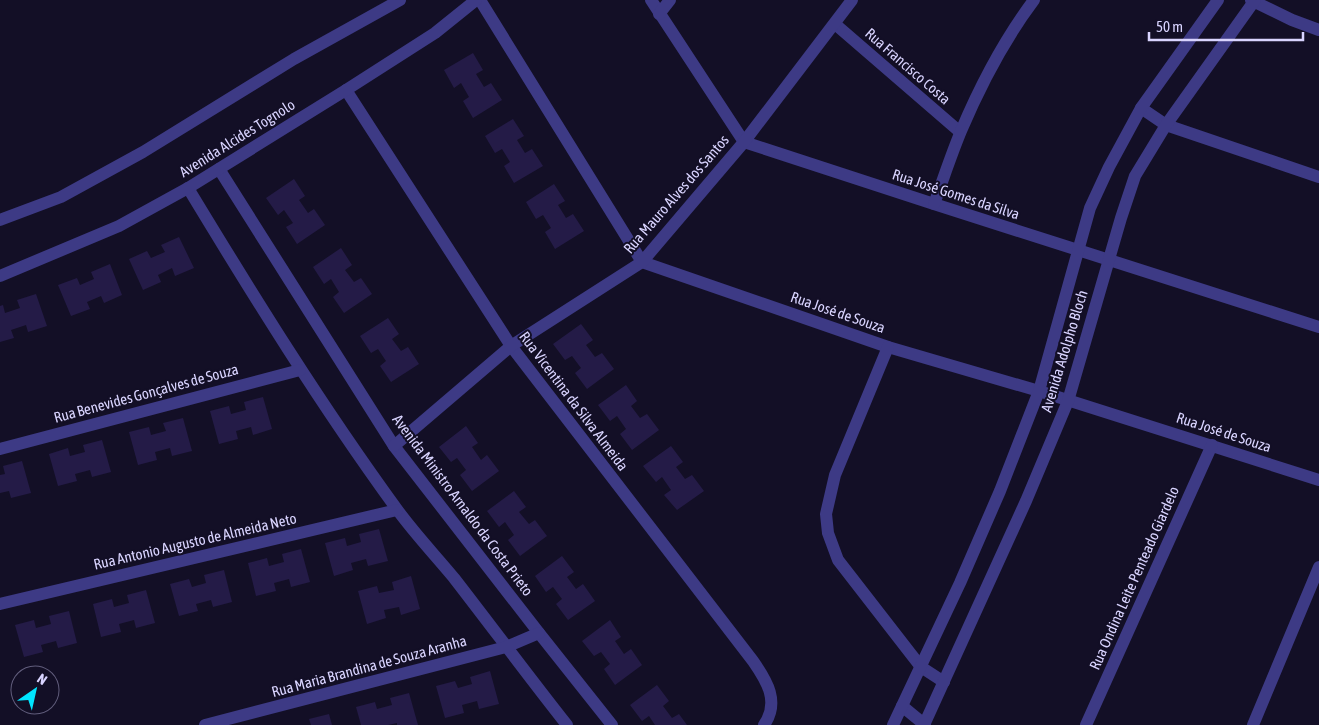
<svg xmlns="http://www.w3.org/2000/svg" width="1319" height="725" font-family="'Asap Condensed',sans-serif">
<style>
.building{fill:#241b47}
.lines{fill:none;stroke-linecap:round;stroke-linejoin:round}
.minor{stroke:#3d3a85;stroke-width:12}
.labels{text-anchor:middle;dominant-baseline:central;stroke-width:4;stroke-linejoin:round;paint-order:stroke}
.street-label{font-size:15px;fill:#d9d4ff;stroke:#130f26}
</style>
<rect width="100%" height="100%" fill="#130f26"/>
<!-- building -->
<g class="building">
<polygon points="473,53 483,70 476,74 484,87 491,83 502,100 473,118 463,101 469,97 461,83 454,88 444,70"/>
<polygon points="513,119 524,136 517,140 525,153 532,149 543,166 514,183 504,166 510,162 502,149 495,153 485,136"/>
<polygon points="294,179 305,196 299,200 308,213 314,209 325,225 297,244 286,227 293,223 284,210 278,215 266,198"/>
<polygon points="554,184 565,201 558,205 566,218 573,214 584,231 555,249 545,232 551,228 543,215 536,219 526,202"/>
<polygon points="179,237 194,268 175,276 172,268 158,275 161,282 143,290 129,259 147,251 151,258 165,252 161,245"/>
<polygon points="341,248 352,265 345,270 354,282 361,278 372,294 344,313 333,297 339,292 331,279 324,284 313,267"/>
<polygon points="110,264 122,295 104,303 101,296 87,302 90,309 71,316 58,285 77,278 80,285 94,279 91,272"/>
<polygon points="36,294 47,326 28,332 26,325 11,330 14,338 0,342 0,306 3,305 5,313 20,308 17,300"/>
<polygon points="388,318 399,334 392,339 401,351 408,347 419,364 391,382 380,366 386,361 378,349 371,353 360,336"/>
<polygon points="581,324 593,340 586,345 595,357 602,353 614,369 587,389 575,373 581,368 572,356 565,360 553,344"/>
<polygon points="626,385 637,401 631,406 640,418 647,414 659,430 632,450 620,434 626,429 617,416 610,421 598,405"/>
<polygon points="263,397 272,429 253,435 251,427 236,431 238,439 219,444 210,411 229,406 231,414 246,410 244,402"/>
<polygon points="183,418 192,451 172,456 170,448 155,452 157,460 138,465 129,432 149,427 151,435 166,431 163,423"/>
<polygon points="466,426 478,443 472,447 481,460 487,455 499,471 472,491 460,475 466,470 457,458 451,462 439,447"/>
<polygon points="102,440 111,472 92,477 90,470 75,474 77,481 58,486 49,454 68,448 70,456 85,452 83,445"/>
<polygon points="671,446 683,462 676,467 685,479 692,475 704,491 677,510 664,495 671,490 662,477 656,482 643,466"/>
<polygon points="22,461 31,493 11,498 9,491 0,493 0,475 5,474 3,466"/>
<polygon points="514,491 526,507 519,512 529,524 535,520 547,536 520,556 508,540 514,535 505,522 499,527 487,511"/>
<polygon points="379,529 388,561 368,566 366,559 351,563 353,570 334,576 325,543 345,538 347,546 361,542 359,534"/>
<polygon points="301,549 310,582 291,587 289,579 274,583 276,591 256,596 248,563 267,558 269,566 284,562 282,554"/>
<polygon points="562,556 574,572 567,577 576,589 583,584 595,601 568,620 556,604 562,599 553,587 546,592 535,576"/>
<polygon points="224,570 232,602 213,607 211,600 196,604 198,611 179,616 170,584 189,579 192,587 206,583 204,575"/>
<polygon points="411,576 420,609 401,615 399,607 384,610 386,618 367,624 358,591 377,586 379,593 394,590 392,582"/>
<polygon points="146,590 155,623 136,628 134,620 119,624 121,632 101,637 93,604 112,599 114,607 129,603 127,595"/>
<polygon points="69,611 77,643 58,648 56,641 41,645 43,652 24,657 15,625 34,620 36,628 51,624 49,616"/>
<polygon points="610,620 621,637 615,641 624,654 631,649 642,665 615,685 604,669 610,664 601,652 594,656 582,641"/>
<polygon points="490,671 499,704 479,709 477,701 462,705 464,713 445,718 436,686 455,681 458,688 472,684 470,677"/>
<polygon points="657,685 669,701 663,706 672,718 679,714 687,725 655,725 649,716 642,721 630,705"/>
<polygon points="409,693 418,725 397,725 397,723 388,725 361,725 356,707 375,702 377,709 392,705 390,698"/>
<polygon points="329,714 332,725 311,725 309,719"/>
</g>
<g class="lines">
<!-- minor -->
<g class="minor">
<polyline points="480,0 642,262 888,347 1039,391 1319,480"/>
<polyline points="651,0 744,142 934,204 1319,327"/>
<polyline points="1251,0 1292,20 1319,30"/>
<polyline points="659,14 670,0"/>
<polyline points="835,24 960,132"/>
<path d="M346,90L511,346L753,661C767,681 780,702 764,725"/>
<polyline points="1141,108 1166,125 1319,177"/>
<polyline points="219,169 394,446 539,633 612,725"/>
<path d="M188,188C254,297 321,405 396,508C414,533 435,555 454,578C492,627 529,677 567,725"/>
<path d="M934,204C943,180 951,155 961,131C980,86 1004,40 1034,0"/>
<polyline points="0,220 61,197 143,152 294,59 400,0"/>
<polyline points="0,276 119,226 188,188 346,90 435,33 476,0"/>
<polyline points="888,347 835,475 826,514 828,533 838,560 921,667 944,682"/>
<polyline points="394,446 511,346 642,262 744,142 852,0"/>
<polyline points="0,449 300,370"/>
<polyline points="0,604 397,510"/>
<polyline points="902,706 925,725"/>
<polyline points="205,725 506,647 539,633"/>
<polyline points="893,725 960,583 1000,491 1039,391 1090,208 1109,167 1141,108 1218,0"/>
<polyline points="924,725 1026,501 1068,401 1121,218 1135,176 1166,125 1255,0"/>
<polyline points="1086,725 1212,445"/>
<polyline points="1253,725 1319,567"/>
</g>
</g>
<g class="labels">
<!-- street labels -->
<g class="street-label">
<text transform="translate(908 66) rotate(41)">Rua Francisco Costa</text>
<text transform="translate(237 138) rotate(-32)">Avenida Alcides Tognolo</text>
<text transform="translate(676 194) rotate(-49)">Rua Mauro Alves dos Santos</text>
<text transform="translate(956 194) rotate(18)">Rua José Gomes da Silva</text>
<text transform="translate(838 312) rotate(19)">Rua José de Souza</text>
<text transform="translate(1064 351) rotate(-73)">Avenida Adolpho Bloch</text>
<text transform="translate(146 393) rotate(-15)">Rua Benevides Gonçalves de Souza</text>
<text transform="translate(574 401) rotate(53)">Rua Vicentina da Silva Almeida</text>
<text transform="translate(1224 432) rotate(18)">Rua José de Souza</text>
<text transform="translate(463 505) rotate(53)">Avenida Ministro Arnaldo da Costa Prieto</text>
<text transform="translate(195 541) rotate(-13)">Rua Antonio Augusto de Almeida Neto</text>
<text transform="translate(1134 578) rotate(-66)">Rua Ondina Leite Penteado Giardelo</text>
<text transform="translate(369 666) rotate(-15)">Rua Maria Brandina de Souza Aranha</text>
</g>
</g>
<!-- north arrow -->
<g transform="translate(35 690) rotate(34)"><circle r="24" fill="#130f26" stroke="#625e7d"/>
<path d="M0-4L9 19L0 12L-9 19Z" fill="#00e5ff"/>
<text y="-8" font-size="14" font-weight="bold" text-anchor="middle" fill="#d9d4ff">N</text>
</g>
<!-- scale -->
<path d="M1149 32v8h154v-8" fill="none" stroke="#d9d4ff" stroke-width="2.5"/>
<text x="1156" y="32" font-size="15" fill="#d9d4ff" stroke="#130f26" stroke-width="4" paint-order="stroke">50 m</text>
</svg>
